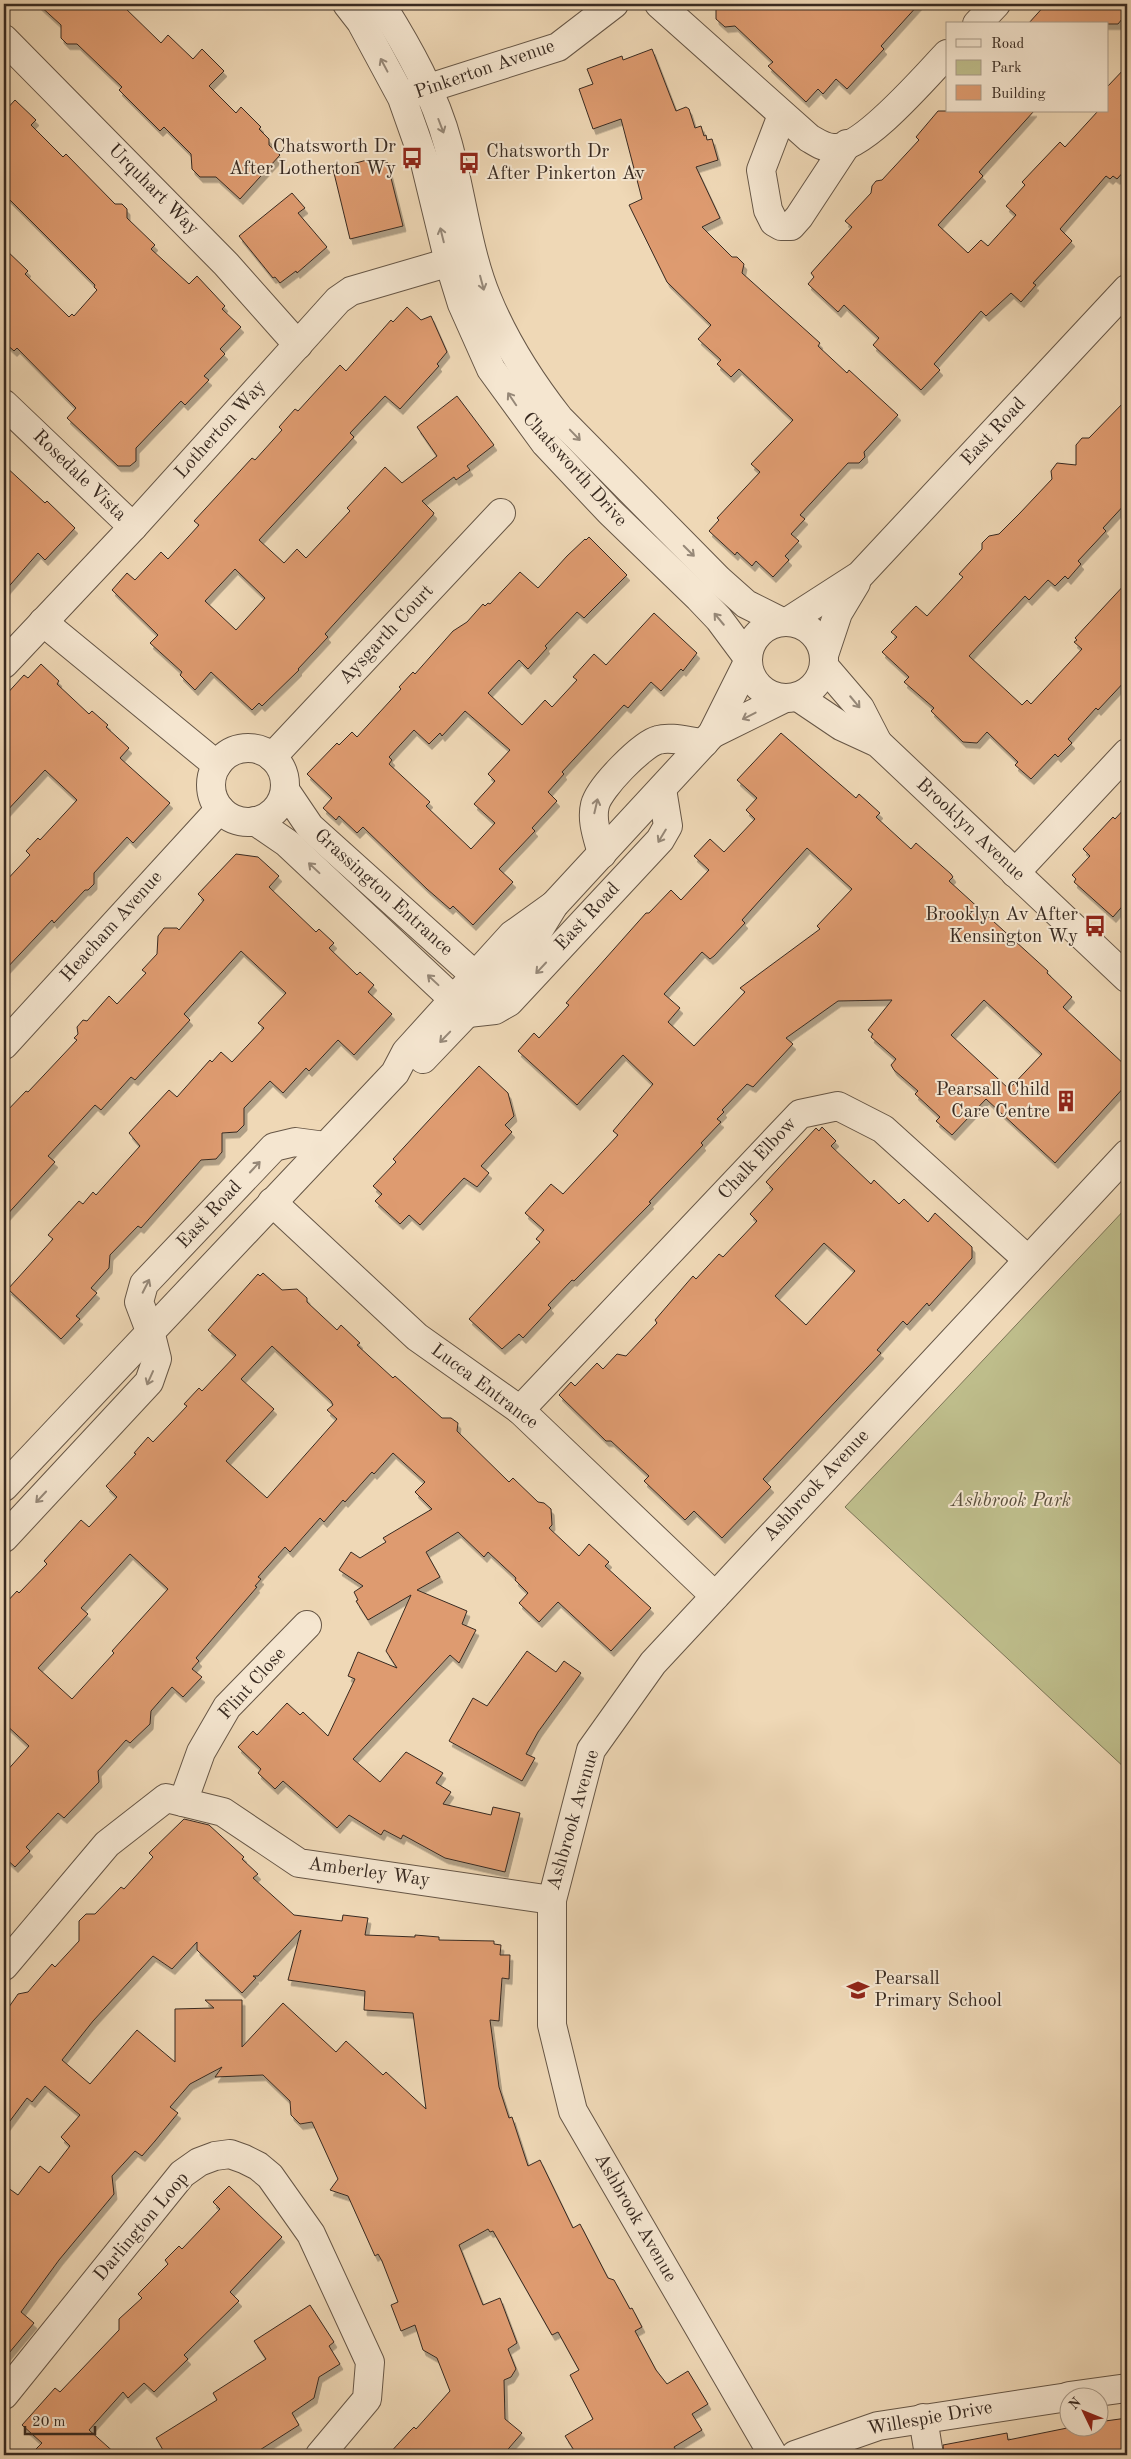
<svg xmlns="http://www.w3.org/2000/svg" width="1131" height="2459" font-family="'Old Standard TT',serif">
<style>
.green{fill:#bebd8b;stroke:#7b7456}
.building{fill:#de9b6f;stroke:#382a21;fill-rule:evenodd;filter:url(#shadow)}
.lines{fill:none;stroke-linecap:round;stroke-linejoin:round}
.minor-casing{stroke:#665646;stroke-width:30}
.minor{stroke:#f5e6d0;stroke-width:28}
.oneway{stroke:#968878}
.labels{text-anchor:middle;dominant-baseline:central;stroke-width:4;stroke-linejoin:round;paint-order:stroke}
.street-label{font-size:19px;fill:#382a21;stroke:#f5e6d0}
.poi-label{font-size:19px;fill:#382a21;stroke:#f5e6d0;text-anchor:end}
.park-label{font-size:19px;font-style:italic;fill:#5a4f3c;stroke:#f5e6d0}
</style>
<defs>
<filter id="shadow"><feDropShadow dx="3" dy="5.5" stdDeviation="0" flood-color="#0004"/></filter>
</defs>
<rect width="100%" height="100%" fill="#efd8b6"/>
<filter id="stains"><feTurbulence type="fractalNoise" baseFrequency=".004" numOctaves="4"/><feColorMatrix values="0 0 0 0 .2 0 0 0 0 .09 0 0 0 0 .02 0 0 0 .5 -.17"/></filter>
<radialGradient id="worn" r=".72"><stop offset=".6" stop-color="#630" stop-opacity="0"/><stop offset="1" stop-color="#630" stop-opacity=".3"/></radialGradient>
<!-- green -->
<polygon class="green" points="1127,1207 1127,1770 845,1507"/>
<!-- building -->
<g class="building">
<polygon points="38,4 121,4 161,43 168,35 193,59 202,49 224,71 209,86 236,113 241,107 261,127 259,129 269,139 269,145 280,155 240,199 216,177 200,177 192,169 191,154 164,127 160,131 119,90 122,87 77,44 67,44 61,38 61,25"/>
<polygon points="716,4 919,4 881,46 884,49 847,89 836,79 823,94 818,89 806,102 768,66 773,62 735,26 725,27 716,19"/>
<polygon points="1046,4 1127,4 1127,13 1118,24 1028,24"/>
<polygon points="652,49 676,111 686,107 689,109 695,128 701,126 704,136 706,135 707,140 712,139 718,160 696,167 720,218 702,227 732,257 737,257 744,264 742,273 820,343 818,346 847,373 849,370 898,415 864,452 865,457 859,463 848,463 800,515 805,519 791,534 799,541 785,556 789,560 773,577 756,561 752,566 737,552 735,555 709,531 719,520 717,518 760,472 751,464 793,420 739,369 731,377 717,364 721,360 698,339 711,325 667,282 629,205 642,199 621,119 593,129 579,89 593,84 587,69 622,56 623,60"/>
<polygon points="1127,66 1127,168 1117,179 1113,176 1110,179 1106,176 1060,229 1072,241 1033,283 1036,285 1021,302 1011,293 986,316 981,311 934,364 940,370 921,390 873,345 879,338 844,305 838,312 808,284 814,277 811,273 852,227 845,221 871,193 872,186 876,181 882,180 919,140 916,137 938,111 1034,111 979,172 983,176 938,225 968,253 981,240 988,246 1016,215 1006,206 1025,185 1022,182 1060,142 1065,147 1098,111 1107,111 1107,87"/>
<polygon points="15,100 36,120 31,125 63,157 66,154 115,204 122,204 127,209 127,218 155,245 151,249 189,284 197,276 225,306 222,309 241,327 220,349 225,354 204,376 209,380 185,405 181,401 136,448 136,461 130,466 118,466 67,418 76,408 17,348 14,351 4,342 4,248 28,271 25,274 69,317 72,314 74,316 97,290 94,287 95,285 4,194 4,112"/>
<polygon points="367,160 369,167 387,162 403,226 350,239 333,169"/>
<polygon points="292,193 305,208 298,213 327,247 297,273 296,271 280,283 275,277 273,278 239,236"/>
<path d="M407,307L421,320L431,316L447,352L437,364L439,366L400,409L385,396L350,433L354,437L259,540L284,563L297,549L306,558L350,511L347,508L385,467L402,483L437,456L417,427L457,396L494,445L467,466L470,470L456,480L454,477L422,501L434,513L433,515L325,634L328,637L298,669L299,670L262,706L259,703L252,710L211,672L195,690L180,675L182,672L150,643L158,635L112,590L127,573L135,580L161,552L168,559L199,525L194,521L252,458L255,460L282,430L279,427L295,409L298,411L340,365L346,371L391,320L393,322ZM235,569L265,598L236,630L205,601Z"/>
<polygon points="1127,399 1127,502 1103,528 1106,531 1078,561 1081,564 1068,579 1065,576 1055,586 1048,580 1029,600 1025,596 969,656 1022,705 1027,700 1031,704 1082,649 1074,642 1077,640 1075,638 1127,582 1127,679 1098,710 1096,708 1068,739 1072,743 1058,757 1055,754 1031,779 1015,765 1018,762 987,732 977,743 963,742 931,711 934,708 904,682 909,677 882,652 897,637 891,632 916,606 927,616 963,577 959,574 982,549 982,543 989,536 999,534 1020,513 1052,479 1051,471 1057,463 1076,465 1076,445 1082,438 1089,438"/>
<polygon points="4,465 45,503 47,501 75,528 45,560 38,553 4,592"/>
<path d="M589,537L627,575L584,618L577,612L545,646L547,648L528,669L519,660L488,693L522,725L545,700L552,707L577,680L573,677L594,654L606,665L654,613L697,653L683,671L681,669L661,691L651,682L628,708L624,705L562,772L564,774L548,792L557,801L532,828L535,831L499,869L513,882L473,925L453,906L450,909L427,889L363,827L357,833L339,816L336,820L323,808L332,798L307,774L337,743L339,745L352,732L357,737L401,689L399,687L413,672L415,674L453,631L467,622L483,604L485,606L488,603L490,604L520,572L538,588L567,556L585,539L586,540ZM465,711L510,750L488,774L495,781L474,804L495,823L471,849L426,806L430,802L389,764L392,760L389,757L414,730L429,744L440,733L442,736Z"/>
<polygon points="41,664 59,681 57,684 89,714 92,711 108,725 106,727 129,748 120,758 170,803 133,843 127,837 94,873 94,884 88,890 85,890 54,923 52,920 4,971 4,883 30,855 26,851 38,838 40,840 77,800 45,770 4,814 4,697 24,675 28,678"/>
<path d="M781,733L856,798L859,794L880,813L876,817L911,849L916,843L951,874L953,877L949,881L1048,971L1047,973L1072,997L1063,1007L1127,1067V1084L1055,1163L986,1099L952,1135L936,1121L940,1117L915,1094L918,1091L894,1070L891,1065L896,1059L871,1037L873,1034L868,1030L892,1000L838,1001L786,1038L793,1044L753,1087L747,1084L722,1110L724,1112L717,1119L721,1122L701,1143L703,1145L649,1202L651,1203L574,1281L572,1280L548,1305L551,1308L523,1338L519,1334L502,1349L469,1319L540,1242L536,1239L544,1230L525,1213L551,1184L563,1194L618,1135L613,1131L653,1084L623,1055L577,1105L518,1051L534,1033L539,1038L569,1005L566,1003L646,913H649L671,890L681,900L709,870L694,856L710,839L724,852L755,819L746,810L757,798L737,780ZM807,848L852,889L817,926L820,929L740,988L745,992L694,1046L668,1022L680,1008L664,994L702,952L710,959L714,956L745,923L742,920ZM984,1000L1042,1054L1009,1089L951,1035Z"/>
<polygon points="1127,806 1127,901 1113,917 1074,882 1076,879 1072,875 1090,856 1083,849 1113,817 1115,819"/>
<polygon points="236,854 258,857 279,876 269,887 316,932 319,929 334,943 329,948 357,975 360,972 374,985 368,992 392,1014 354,1055 338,1040 309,1071 306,1068 283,1093 270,1081 244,1108 244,1125 237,1132 222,1133 222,1152 216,1159 201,1160 141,1228 138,1226 110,1255 109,1268 91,1288 97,1293 76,1316 80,1319 61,1339 8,1289 53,1239 48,1235 79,1201 83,1204 93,1192 96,1195 140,1146 129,1133 169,1090 177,1097 210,1060 212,1062 221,1052 232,1062 264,1028 258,1023 286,993 241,951 184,1014 190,1020 135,1080 131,1077 101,1110 95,1105 48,1156 55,1162 4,1218 4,1114 26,1091 28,1092 77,1040 74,1038 78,1034 77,1027 83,1020 87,1021 109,996 117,1004 146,973 142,970 157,954 158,936 164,928 177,928 179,930 204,900 198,894"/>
<polygon points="479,1066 508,1093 514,1116 505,1125 512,1132 481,1166 489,1173 477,1187 464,1178 420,1225 409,1215 400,1224 375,1201 382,1194 373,1186 396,1162 393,1159"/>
<path d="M822,1127L836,1141L831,1146L871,1184L874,1180L899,1204L904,1199L928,1222L935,1213L972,1247V1258L929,1306L927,1303L907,1325L903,1321L877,1350L881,1353L763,1479L771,1487L722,1538L694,1511L685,1520L644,1481L649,1476L611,1441H606L559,1395L571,1382L575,1386L597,1363L603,1369L617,1354L626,1356L657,1323L655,1320L693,1276L696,1279L719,1254L723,1257L757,1221L750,1214L773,1189L766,1182L816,1128L819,1131ZM824,1243L855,1271L806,1325L775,1296Z"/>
<path d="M263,1273L282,1290L297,1289L307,1298V1302L337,1330L341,1325L360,1343L357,1345L393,1378L395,1376L442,1418H451L458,1423L457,1431L509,1482L513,1478L538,1502L544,1503L551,1509L552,1525L549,1528L579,1556L589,1544L609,1562L605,1566L651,1608L611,1651L558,1602L539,1622L519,1603L528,1593L515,1580L516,1578L488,1552L484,1557L458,1532L426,1552L440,1577L417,1590L467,1611L462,1624L476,1630L459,1663L450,1655L353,1759L380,1782L406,1752L443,1773L436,1783L451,1792L443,1804L491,1815L493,1807L520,1813L505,1872L445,1858L403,1835L401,1839L384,1830L381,1835L349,1815L337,1828L283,1781L275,1789L258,1773L261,1769L238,1747L253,1731L257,1735L287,1703L300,1715L303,1712L328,1736L355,1679L348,1676L358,1652L397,1668L386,1651L411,1595L368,1620L356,1601L358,1600L354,1592L363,1586L339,1570L351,1552L360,1558L386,1542L383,1538L432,1509L415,1492L425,1482L393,1453L374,1474L372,1472L345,1502L343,1500L324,1522L320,1518L290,1552L285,1547L258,1577L261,1579L255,1586L257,1587L196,1658L199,1661L192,1669L202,1677L183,1697L172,1687L151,1711L150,1724L130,1743L126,1740L98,1771L99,1782L64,1818L58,1813L26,1847L30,1851L15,1867L4,1857V1774L29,1746L4,1723V1605L17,1591L19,1593L47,1564L44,1561L81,1520L89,1527L117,1497L106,1486L136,1454L134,1453L148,1437L153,1442L187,1406L184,1404L199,1388L202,1391L236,1355L208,1330L258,1274L260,1276ZM272,1346L331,1401L333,1405L327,1410L337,1419L267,1498L226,1461L274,1409L241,1379ZM130,1554L168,1589L112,1651L114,1653L72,1699L38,1668L88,1614L81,1608Z"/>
<polygon points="527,1651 556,1672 564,1661 581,1673 538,1732 526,1754 535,1758 522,1781 449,1741 473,1698 487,1706"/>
<path d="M184,1819L209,1825L244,1857L242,1859L258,1874L253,1878L294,1915L342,1921L343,1915L368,1918L365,1935L415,1937V1935L439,1937V1940L494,1941V1944L501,1945L500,1955H510L509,1979L502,1978L499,2021L490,2020L499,2087L509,2118L512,2117L528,2166L540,2160L573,2228L580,2224L608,2278L614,2280L630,2309L632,2308L642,2327L635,2331L656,2370L667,2384L688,2371L708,2404L692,2414L702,2430L674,2447L679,2455H577L565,2436L593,2419L570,2375L579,2370L558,2332L552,2335L493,2231L490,2232L488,2229L459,2245L483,2305L500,2298L517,2343L508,2349L516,2369L511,2377L504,2380L505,2419L522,2433L503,2455H388L409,2432L414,2427L416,2429L450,2391L437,2358L423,2350L415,2325L401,2331L391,2305L398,2302L382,2261L378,2254L375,2256L348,2196L330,2190L338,2179L312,2122L300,2124L291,2115L290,2101L263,2075L215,2077L222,2067L190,2084L170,2107L178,2113L155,2141L142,2156L135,2151L112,2176L114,2194L59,2260L21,2312L34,2323L4,2359V2185L18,2195L40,2166L49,2173L70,2146L61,2137L80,2115L45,2086L32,2102L27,2098L4,2129V2014L18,1994L28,1992L52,1964L55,1967L79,1941V1921L86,1914H95L121,1887L124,1889L153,1857L149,1853ZM301,1930L288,1980L365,1991L364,2010L413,2013L426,2109L386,2072L383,2075L346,2041L336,2052L283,2003L242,2047V2000H205L214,2008L175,2009V2062L137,2030L90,2084L62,2060L93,2021L153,1956L172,1969L197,1942V1950L242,1993L256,1978L253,1976H258Z"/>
<polygon points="229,2186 282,2237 230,2292 239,2301 184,2355 188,2359 154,2392 144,2383 128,2398 123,2392 89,2430 117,2455 30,2455 42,2443 22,2425 55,2388 60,2392 119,2330 119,2319 142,2298 138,2294 168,2264 165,2260 179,2246 182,2249 220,2209 213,2202"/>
<polygon points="310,2305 334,2342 329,2346 340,2364 319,2377 314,2398 292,2413 299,2425 252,2455 166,2455 156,2438 217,2400 213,2393 266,2359 254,2341"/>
<polygon points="1127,2418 1127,2455 944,2455 943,2445 1007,2433 1008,2440 1077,2426 1098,2426 1098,2422"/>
</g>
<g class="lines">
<!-- minor casing -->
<g class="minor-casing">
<g id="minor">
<polyline points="347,4 361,22 402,98 425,163 449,262 462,304 491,369 545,443 610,512 699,598 719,619 748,658"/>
<path d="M381,4C408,47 435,95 448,144C461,192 468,253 487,298C505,342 530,381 559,418L719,580L746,604L782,622"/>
<path d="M659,4L809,138C816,142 824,148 834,148C863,150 926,76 947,54"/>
<polyline points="977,24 996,4"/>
<polyline points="4,39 226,264 298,345"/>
<polyline points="410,94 558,47 614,4"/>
<polyline points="782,115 761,170 768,210 774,222 781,226 791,226 799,217 847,144"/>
<polyline points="4,404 133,527"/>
<circle cx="786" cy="660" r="38"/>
<polyline points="43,622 217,765"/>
<polyline points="787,622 860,575 1127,289"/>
<polyline points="824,655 838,613 856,583"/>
<polyline points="4,664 133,527 338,300 351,291 467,257"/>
<polyline points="824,666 860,708 878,743"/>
<polyline points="798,697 841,726 878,743 1127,978"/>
<polyline points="712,734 785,698"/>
<circle cx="248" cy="785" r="37"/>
<polyline points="272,757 501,513"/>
<polyline points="285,790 310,827 489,988"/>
<polyline points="255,821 287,843 468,1013 495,1010 509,1002 660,840 668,826 662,789"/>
<path d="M602,854C598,838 591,821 595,805C599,788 642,744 658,740C671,736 690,742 704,743"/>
<polyline points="1015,873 1127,753"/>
<polyline points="4,1045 220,809"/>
<polyline points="423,1059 526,951 554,905 712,734 748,662"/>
<polyline points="272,1202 417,1337 520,1410 715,1596"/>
<polyline points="520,1410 800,1114 838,1106 883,1129 1028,1260"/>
<polyline points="4,1487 395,1073 406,1052 512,935 554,905"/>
<polyline points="4,1538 149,1382 157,1359 150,1331 139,1302 144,1284 274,1147 295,1142 325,1146"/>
<polyline points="183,1802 201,1752 227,1707 307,1625"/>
<polyline points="4,1966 107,1844 166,1798 223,1812 299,1863 552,1900"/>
<polyline points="4,2395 182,2174 199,2162 215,2156 230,2154 244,2159 258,2166 270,2176 311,2234 370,2362 367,2399 320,2455"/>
<polyline points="1069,2396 1127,2388"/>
<polyline points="923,2418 929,2455"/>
<polyline points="773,2455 573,2111 552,2025 552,1900 591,1750 653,1663 1127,1154"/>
<polyline points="795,2455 878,2426 1068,2397"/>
</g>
</g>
<!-- minor -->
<use href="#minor" class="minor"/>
</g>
<!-- one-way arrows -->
<defs><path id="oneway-shaft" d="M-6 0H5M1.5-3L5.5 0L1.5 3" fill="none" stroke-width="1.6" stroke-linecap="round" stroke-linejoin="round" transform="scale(1.25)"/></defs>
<g class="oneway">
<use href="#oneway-shaft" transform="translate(384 65) rotate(-118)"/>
<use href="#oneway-shaft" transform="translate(441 126) rotate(69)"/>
<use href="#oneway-shaft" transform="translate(442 235) rotate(-104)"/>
<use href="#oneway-shaft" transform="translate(482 283) rotate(75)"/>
<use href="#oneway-shaft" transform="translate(512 399) rotate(-124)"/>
<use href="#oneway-shaft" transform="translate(575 435) rotate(46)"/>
<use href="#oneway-shaft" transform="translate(689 551) rotate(45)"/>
<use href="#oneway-shaft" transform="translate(719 619) rotate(-130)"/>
<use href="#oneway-shaft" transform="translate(855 702) rotate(50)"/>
<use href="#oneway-shaft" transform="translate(749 716) rotate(153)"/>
<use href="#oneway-shaft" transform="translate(596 806) rotate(-77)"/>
<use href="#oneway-shaft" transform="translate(662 836) rotate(121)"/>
<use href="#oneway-shaft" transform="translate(314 868) rotate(-137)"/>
<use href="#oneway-shaft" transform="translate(541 968) rotate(133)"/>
<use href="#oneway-shaft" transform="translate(433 980) rotate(-137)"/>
<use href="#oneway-shaft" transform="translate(445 1037) rotate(134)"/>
<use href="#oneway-shaft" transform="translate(255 1167) rotate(-47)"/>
<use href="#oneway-shaft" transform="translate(146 1286) rotate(-63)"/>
<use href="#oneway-shaft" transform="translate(150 1378) rotate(114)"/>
<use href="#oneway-shaft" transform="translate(41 1497) rotate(133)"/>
</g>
<!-- icons -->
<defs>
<g id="bus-bare" transform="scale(1.725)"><path d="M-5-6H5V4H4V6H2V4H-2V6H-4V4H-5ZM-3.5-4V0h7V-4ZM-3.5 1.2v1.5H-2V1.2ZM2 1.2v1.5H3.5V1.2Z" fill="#8f2418" stroke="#f5e6d0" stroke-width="2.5" paint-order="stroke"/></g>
<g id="building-bare" transform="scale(1.725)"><path d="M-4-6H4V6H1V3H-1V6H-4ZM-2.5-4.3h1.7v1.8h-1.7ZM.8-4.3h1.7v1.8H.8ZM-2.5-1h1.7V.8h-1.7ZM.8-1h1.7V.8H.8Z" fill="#8f2418" stroke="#f5e6d0" stroke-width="2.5" paint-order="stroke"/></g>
<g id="school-bare" transform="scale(1.725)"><path d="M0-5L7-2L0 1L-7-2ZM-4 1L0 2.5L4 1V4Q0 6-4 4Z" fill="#8f2418" stroke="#f5e6d0" stroke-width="2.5" paint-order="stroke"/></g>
</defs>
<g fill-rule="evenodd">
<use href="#bus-bare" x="412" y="158"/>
<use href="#bus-bare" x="469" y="163"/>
<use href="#bus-bare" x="1095" y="926"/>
<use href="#building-bare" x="1066" y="1101"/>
<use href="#school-bare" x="858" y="1990"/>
</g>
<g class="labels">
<!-- street labels -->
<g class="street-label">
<text transform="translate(485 70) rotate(-19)">Pinkerton Avenue</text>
<text transform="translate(153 190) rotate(45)">Urquhart Way</text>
<text transform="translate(221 430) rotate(-48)">Lotherton Way</text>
<text transform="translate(994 432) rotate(-47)">East Road</text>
<text transform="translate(574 470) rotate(48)">Chatsworth Drive</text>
<text transform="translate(79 476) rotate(44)">Rosedale Vista</text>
<text transform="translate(387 635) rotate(-47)">Aysgarth Court</text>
<text transform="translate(970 830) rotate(43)">Brooklyn Avenue</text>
<text transform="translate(383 893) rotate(42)">Grassington Entrance</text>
<text transform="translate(588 917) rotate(-47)">East Road</text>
<text transform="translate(112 927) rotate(-48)">Heacham Avenue</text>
<text transform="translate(758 1159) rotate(-47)">Chalk Elbow</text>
<text transform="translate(210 1215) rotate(-47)">East Road</text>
<text transform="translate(484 1387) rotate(37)">Lucca Entrance</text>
<text transform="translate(817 1486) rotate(-47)">Ashbrook Avenue</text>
<text transform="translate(253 1684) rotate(-48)">Flint Close</text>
<text transform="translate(574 1820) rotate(-74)">Ashbrook Avenue</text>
<text transform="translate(369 1873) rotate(8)">Amberley Way</text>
<text transform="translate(635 2218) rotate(60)">Ashbrook Avenue</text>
<text transform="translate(142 2227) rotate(-50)">Darlington Loop</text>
<text transform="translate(930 2419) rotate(-10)">Willespie Drive</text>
</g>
<!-- poi labels -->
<g class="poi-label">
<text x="396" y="147">Chatsworth Dr<tspan x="396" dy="22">After Lotherton Wy</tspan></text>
<text x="486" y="152" text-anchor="start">Chatsworth Dr<tspan x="486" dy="22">After Pinkerton Av</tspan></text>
<text x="1078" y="915">Brooklyn Av After<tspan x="1078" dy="22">Kensington Wy</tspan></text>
<text x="1050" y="1090">Pearsall Child<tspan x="1050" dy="22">Care Centre</tspan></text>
<text x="874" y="1979" text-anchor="start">Pearsall<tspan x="874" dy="22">Primary School</tspan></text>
</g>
<!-- park labels -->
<g class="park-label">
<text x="1011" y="1501">Ashbrook Park</text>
</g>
</g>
<!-- margin -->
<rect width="1131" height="2459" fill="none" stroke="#efd8b6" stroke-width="20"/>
<rect x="5" y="5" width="1121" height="2449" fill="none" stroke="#382a21" stroke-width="2.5"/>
<rect x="10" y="10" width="1111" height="2439" fill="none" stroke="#382a21"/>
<!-- legend -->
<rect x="946" y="22" width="162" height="90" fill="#f5e6d0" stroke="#a99b8a"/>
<rect x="956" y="39" width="25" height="8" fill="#f5e6d0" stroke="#a99b8a"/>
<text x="991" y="48" font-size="15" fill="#382a21">Road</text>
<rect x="956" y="60" width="25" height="15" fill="#bebd8b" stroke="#a99b8a"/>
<text x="991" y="72" font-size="15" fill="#382a21">Park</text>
<rect x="956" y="85" width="25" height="15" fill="#de9b6f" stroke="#a99b8a"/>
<text x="991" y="98" font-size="15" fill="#382a21">Building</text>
<!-- north arrow -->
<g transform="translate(1084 2412) rotate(313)"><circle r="24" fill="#f5e6d0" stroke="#a99b8a"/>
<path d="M0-4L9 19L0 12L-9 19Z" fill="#8f2418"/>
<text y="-8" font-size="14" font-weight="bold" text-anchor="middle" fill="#382a21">N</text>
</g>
<!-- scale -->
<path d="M25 2426v8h70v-8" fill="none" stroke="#382a21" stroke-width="2.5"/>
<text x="32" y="2426" font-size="15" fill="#382a21" stroke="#f5e6d0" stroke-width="4" paint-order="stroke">20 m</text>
<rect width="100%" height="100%" filter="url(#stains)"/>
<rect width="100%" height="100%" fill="url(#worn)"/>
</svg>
